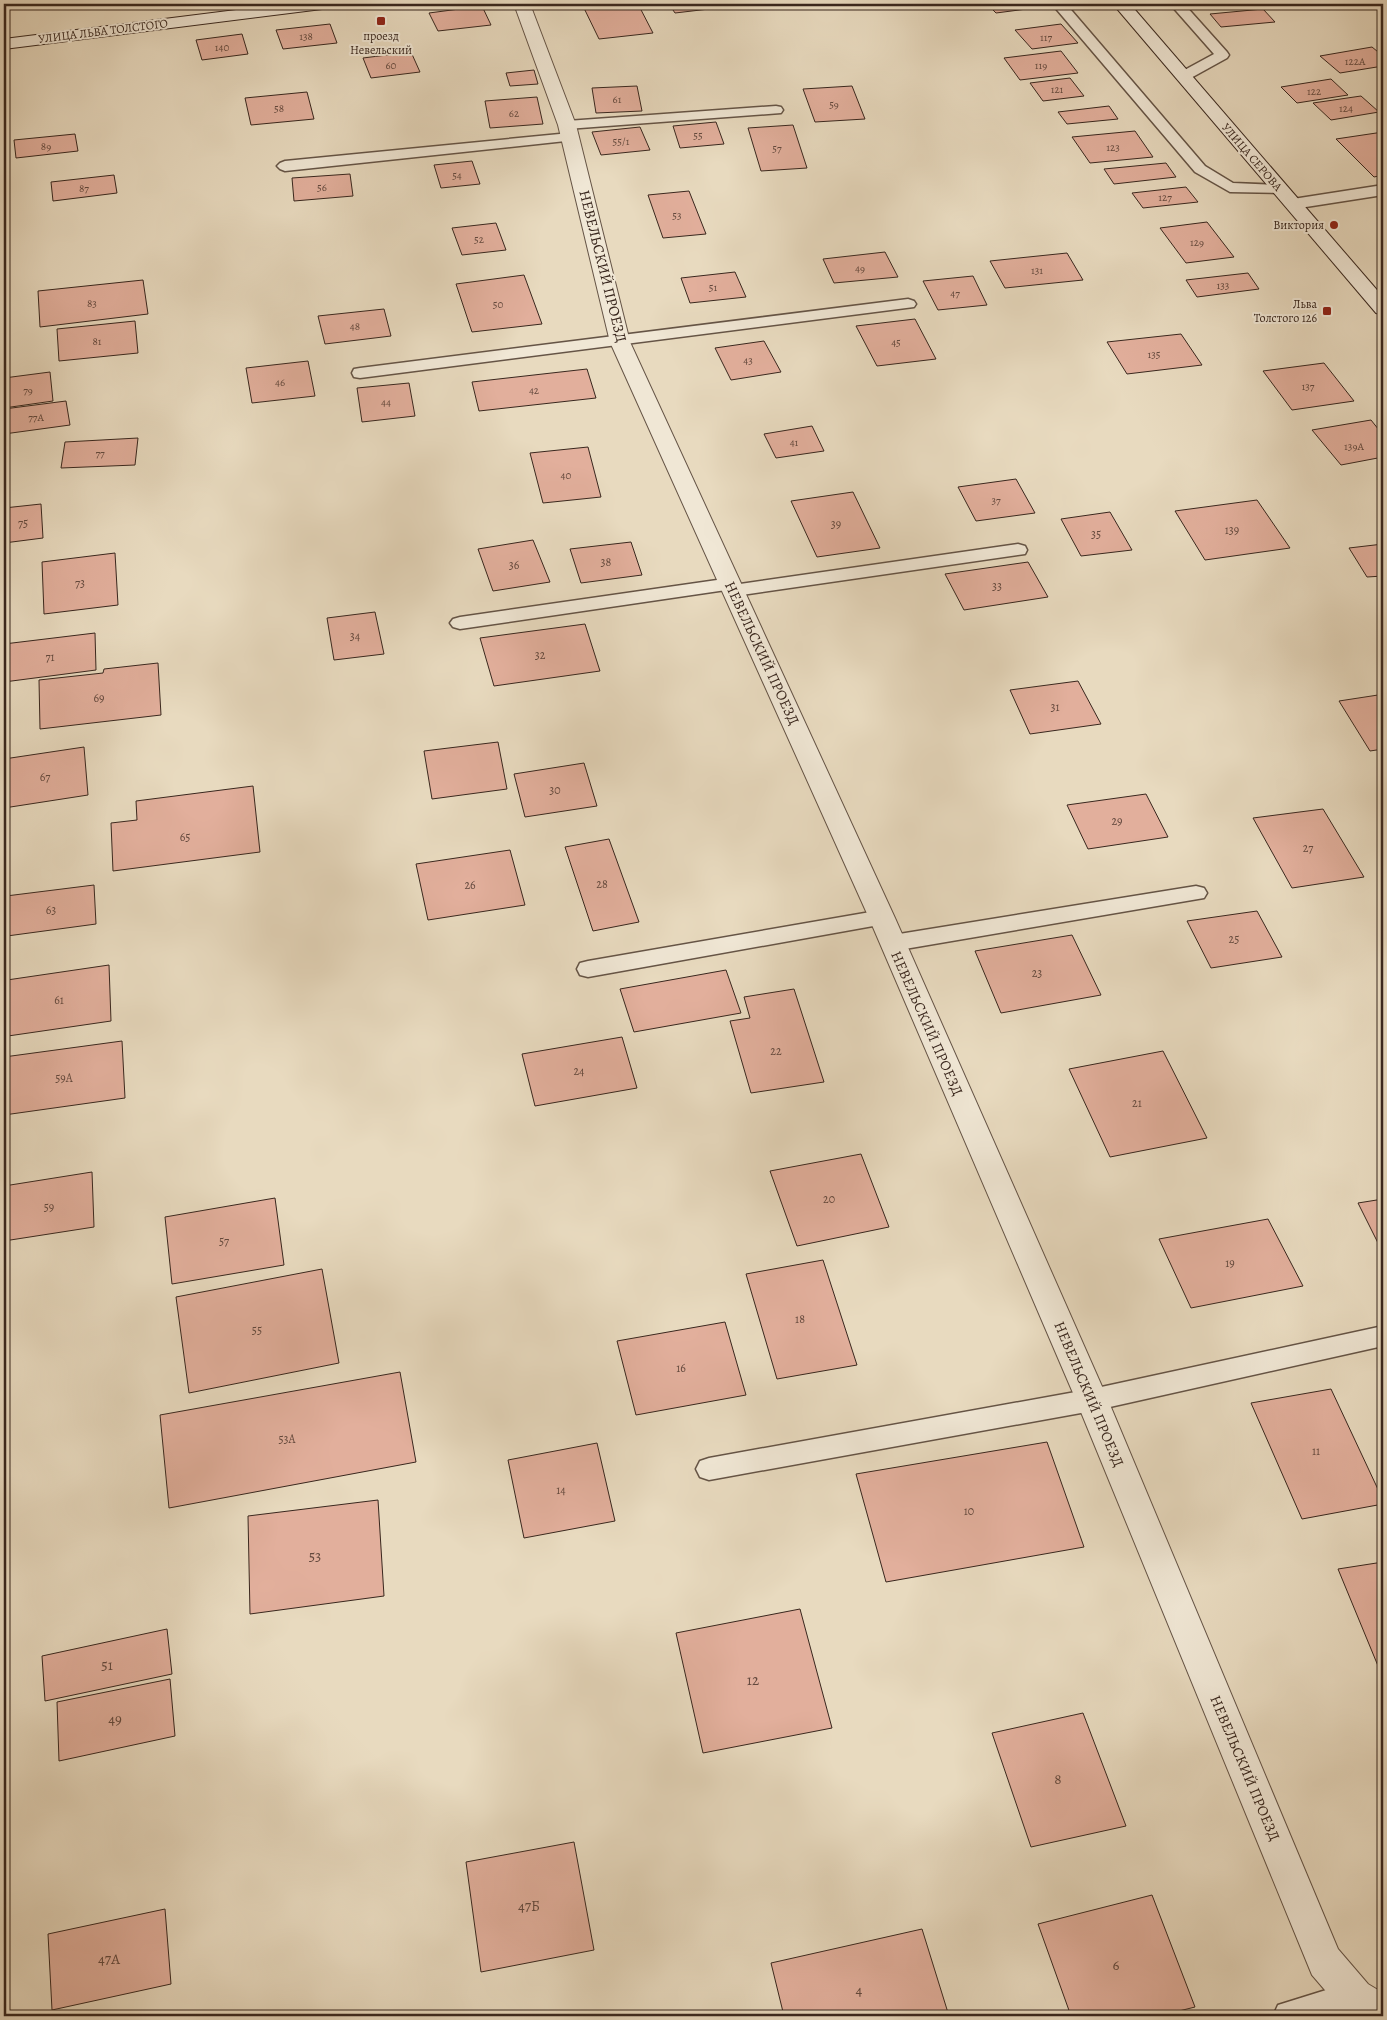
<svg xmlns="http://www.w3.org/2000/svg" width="1387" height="2020" font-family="Alegreya,serif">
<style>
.building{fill:#e2af9c;stroke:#39271e}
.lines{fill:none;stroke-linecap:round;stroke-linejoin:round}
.lane-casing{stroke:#655446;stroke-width:3}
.street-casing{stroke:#655446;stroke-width:2}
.secondary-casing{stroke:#39271e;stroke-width:2}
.lane{fill:#f0e7d5;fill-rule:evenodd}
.street{fill:#f0e7d5;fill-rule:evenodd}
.secondary{fill:#f0e7d5;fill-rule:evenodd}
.poi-dot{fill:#8f2418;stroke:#f0e7d5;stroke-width:2}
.labels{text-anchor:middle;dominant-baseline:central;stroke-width:4;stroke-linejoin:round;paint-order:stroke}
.far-number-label{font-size:11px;fill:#63493e}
.far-street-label{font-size:12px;fill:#39271e;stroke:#f0e7d5}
.far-poi-label{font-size:12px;fill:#39271e;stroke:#f0e7d5;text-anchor:end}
.number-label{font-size:12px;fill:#63493e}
.street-label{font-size:15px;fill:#39271e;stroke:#f0e7d5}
.near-number-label{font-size:15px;fill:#63493e}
</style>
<rect width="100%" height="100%" fill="#e8dabf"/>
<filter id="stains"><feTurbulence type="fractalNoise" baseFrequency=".004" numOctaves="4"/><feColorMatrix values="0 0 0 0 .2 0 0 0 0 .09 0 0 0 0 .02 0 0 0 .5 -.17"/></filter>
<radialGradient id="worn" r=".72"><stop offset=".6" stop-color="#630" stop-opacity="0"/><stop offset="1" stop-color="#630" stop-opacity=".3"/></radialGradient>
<!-- building -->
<g class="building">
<polygon points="29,4 70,4 30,8"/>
<polygon points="582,4 638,4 653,33 599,39"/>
<polygon points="669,4 705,4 709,9 675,13"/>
<polygon points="987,4 1039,4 1042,7 996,13"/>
<polygon points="1328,4 1378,4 1334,9"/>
<polygon points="482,6 491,25 438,31 429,13"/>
<polygon points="1263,9 1275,22 1221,27 1210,14"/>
<polygon points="330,24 337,43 283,49 276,30"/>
<polygon points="1061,24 1078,43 1032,49 1015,30"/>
<polygon points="242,34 248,54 202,60 196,40"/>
<polygon points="1372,47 1383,56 1383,66 1340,73 1320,56"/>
<polygon points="1061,51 1078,73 1020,80 1004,58"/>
<polygon points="411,52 420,72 371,78 363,58"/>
<polygon points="534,70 538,84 510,86 506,73"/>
<polygon points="1070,78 1084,96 1043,101 1030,83"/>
<polygon points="1331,79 1348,95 1297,103 1281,87"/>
<polygon points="637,86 642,111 596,113 592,88"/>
<polygon points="852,86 865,119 815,122 803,89"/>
<polygon points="307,92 314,119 251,125 245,98"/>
<polygon points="1361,96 1379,112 1331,120 1313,103"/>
<polygon points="537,97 543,124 490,128 485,101"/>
<polygon points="1109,106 1118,119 1067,124 1058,112"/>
<polygon points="716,122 724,144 680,148 673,126"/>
<polygon points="793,125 807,168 761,171 748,128"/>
<polygon points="640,127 650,150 601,155 592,132"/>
<polygon points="1135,131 1153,157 1090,163 1072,137"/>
<polygon points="1383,132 1383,175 1374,177 1336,139"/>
<polygon points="75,134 78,151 16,158 14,140"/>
<polygon points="472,161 480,184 441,188 434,165"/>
<polygon points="1166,163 1176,177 1114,184 1104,169"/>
<polygon points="350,174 353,196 294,201 292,178"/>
<polygon points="114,175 117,193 53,201 51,182"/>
<polygon points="1186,187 1198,202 1143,208 1132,193"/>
<polygon points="689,191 706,234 663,238 648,195"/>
<polygon points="1207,222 1234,257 1186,263 1160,228"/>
<polygon points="496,223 506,250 462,255 452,228"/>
<polygon points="885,252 898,277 834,283 823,259"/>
<polygon points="1067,253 1083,280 1005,288 990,261"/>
<polygon points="735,272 746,297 690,303 681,278"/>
<polygon points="1248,273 1259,289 1197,297 1186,280"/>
<polygon points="524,275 542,324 472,332 456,284"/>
<polygon points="973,276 987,305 938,310 923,281"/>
<polygon points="143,280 148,314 40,327 38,291"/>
<polygon points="384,309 391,336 325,344 318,316"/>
<polygon points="915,319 936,359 877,366 856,326"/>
<polygon points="135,321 138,353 59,361 57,329"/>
<polygon points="1181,334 1202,365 1127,374 1107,342"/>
<polygon points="764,341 781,372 731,380 715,348"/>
<polygon points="308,361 315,396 252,403 246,368"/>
<polygon points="1324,363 1354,401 1292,410 1263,371"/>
<polygon points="587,369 596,398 479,411 472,382"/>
<polygon points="50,372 53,401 4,408 4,378"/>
<polygon points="409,383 415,416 362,422 357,388"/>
<polygon points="66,401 70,425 4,434 4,409"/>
<polygon points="1371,420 1383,435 1383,457 1341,465 1312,430"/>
<polygon points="812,426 824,451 776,458 764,434"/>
<polygon points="138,438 135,465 61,468 65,442"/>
<polygon points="588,447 601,497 543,503 530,453"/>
<polygon points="1016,479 1035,513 976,521 958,487"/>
<polygon points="853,492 880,548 817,557 791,501"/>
<polygon points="1257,500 1290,548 1205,560 1175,511"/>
<polygon points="41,504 43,538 4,543 4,508"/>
<polygon points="1110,512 1132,550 1081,556 1061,519"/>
<polygon points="533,540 550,582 493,591 478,549"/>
<polygon points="631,542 642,575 581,583 570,549"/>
<polygon points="1383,544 1383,576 1367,577 1349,548"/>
<polygon points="115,553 118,605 44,614 42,562"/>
<polygon points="1028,562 1048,597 964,610 945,574"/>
<polygon points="375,612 384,654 334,660 327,618"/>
<polygon points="585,624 600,671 494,686 480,638"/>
<polygon points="95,633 96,670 4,682 4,644"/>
<polygon points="158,663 161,715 40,729 39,680 103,673 104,669"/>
<polygon points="1078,681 1101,724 1030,734 1010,690"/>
<polygon points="1378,695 1383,704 1383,749 1370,751 1339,701"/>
<polygon points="498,742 507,789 432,799 424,751"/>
<polygon points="84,747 88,795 4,808 4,759"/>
<polygon points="584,763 597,806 525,817 514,774"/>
<polygon points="253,786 260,852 113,871 111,823 137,820 136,801"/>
<polygon points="1146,794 1168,837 1088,849 1067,805"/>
<polygon points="1323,809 1364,877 1292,888 1253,818"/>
<polygon points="609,839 639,922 593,931 565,847"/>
<polygon points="510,850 525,905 428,920 416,864"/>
<polygon points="94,885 96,924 7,936 6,896"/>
<polygon points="1257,911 1282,957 1211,968 1187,921"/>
<polygon points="1072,935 1101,995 1001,1013 975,951"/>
<polygon points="109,965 111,1021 8,1036 7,980"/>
<polygon points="726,970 741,1013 634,1032 620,989"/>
<polygon points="794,989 824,1082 751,1093 730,1021 750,1018 744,997"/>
<polygon points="622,1037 637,1088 535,1106 522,1054"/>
<polygon points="122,1041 125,1098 4,1115 4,1057"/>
<polygon points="1163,1051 1207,1138 1110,1157 1069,1069"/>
<polygon points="861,1154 889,1227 797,1246 770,1171"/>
<polygon points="92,1172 94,1227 4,1241 4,1186"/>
<polygon points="275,1198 284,1265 172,1284 165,1217"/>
<polygon points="1383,1199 1383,1253 1358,1203"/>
<polygon points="1268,1219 1303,1286 1191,1308 1159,1239"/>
<polygon points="823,1260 857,1365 777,1379 746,1274"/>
<polygon points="322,1269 339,1363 189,1393 176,1297"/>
<polygon points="725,1322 746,1395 636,1415 617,1341"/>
<polygon points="400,1372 416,1462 169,1508 160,1415"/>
<polygon points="1331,1389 1383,1500 1383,1504 1302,1519 1251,1403"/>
<polygon points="1047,1442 1084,1547 886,1582 856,1474"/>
<polygon points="597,1443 615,1521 524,1538 508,1460"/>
<polygon points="378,1500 384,1596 250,1614 248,1516"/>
<polygon points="1383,1562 1383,1678 1338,1569"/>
<polygon points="800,1609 832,1728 703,1753 676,1633"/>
<polygon points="167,1629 172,1674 45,1701 42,1656"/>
<polygon points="170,1679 175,1736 59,1761 57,1702"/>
<polygon points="1083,1713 1126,1826 1031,1847 992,1733"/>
<polygon points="574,1842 594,1950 481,1972 466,1862"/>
<polygon points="1152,1895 1195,2007 1159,2016 1071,2016 1038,1924"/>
<polygon points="165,1909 171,1984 52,2010 48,1934"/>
<polygon points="922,1929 949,2016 784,2016 771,1963"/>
</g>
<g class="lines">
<!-- lane casing -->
<g class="lane-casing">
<g id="lane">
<polygon points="1052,4 1066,4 1205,166 1233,183 1281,185 1286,187 1289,190 1286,193 1230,192 1195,172"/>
<polygon points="1170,4 1184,4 1227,52 1229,55 1227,58 1189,79 1179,79 1177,76 1179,73 1214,54"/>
<polygon points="776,106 781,107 783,110 781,113 567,129 562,128 560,125 562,122 567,121"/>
<polygon points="570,133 575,134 577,137 575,140 285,171 280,169 277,166 280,163 285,161"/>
<polygon points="1383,185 1383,195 1293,209 1288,207 1285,204 1288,201 1293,199"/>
<polygon points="908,299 914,301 916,304 914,307 360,378 354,377 352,373 354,369 360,368"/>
<polygon points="1018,544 1025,546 1027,550 1025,554 735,596 728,594 726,590 460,629 453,627 450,623 453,619 460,617 731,578 738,580 740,584"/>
<polygon points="1196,886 1204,888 1207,893 1204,898 893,951 885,948 882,943 885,938 893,935"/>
<polygon points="882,910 890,913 893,918 890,923 588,977 580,975 577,969 580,963 588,961"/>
<polygon points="1383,1326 1383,1346 1092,1411 709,1480 700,1477 696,1469 700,1461 709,1458 1092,1389"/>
<polygon points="1355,1981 1366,1986 1371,1997 1366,2008 1342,2016 1273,2016 1278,2005"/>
</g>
</g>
<!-- street casing -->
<g class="street-casing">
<polygon id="street" points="514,4 530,4 576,125 630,342 895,918 1108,1400 1338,1949 1368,1984 1383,1993 1383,2016 1350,2016 1342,2010 1312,1975 1076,1400 869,918 610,342 558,125"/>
</g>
<!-- secondary casing -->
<g class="secondary-casing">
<g id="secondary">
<polygon points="284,4 330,4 328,8 322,9 4,49 4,39"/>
<polygon points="1113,4 1130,4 1383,297 1383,315 1376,313"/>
</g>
</g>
<!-- lane -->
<use href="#lane" class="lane"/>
<!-- street -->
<use href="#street" class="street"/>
<!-- secondary -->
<use href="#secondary" class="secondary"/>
</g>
<!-- markers -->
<g class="poi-dot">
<rect x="376" y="16" width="10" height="10" rx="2.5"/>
<circle cx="1334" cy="225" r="5"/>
<rect x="1322" y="306" width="10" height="10" rx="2.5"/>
</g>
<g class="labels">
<!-- far-number labels -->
<g class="far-number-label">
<text x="306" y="36">138</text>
<text x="1046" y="37">117</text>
<text x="222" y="47">140</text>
<text x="1355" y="61">122А</text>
<text x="391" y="65">60</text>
<text x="1041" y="65">119</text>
<text x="1057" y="89">121</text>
<text x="1314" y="91">122</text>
<text x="617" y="99">61</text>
<text x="834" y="104">59</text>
<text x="279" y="108">58</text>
<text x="1346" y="108">124</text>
<text x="514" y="113">62</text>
<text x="698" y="135">55</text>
<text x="621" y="141">55/1</text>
<text x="46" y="146">89</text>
<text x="1113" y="147">123</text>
<text x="777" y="148">57</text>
<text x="457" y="175">54</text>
<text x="322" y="187">56</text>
<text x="84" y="188">87</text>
<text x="1165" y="197">127</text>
<text x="677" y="215">53</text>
<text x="479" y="239">52</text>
<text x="1197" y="242">129</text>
<text x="860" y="268">49</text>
<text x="1037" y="270">131</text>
<text x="1223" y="285">133</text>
<text x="713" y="287">51</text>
<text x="955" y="293">47</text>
<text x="92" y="303">83</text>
<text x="498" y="304">50</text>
<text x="355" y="326">48</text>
<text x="97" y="341">81</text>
<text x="896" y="342">45</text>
<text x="1154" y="354">135</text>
<text x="748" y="360">43</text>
<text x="280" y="382">46</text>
<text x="1308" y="386">137</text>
<text x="28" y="390">79</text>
<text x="534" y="390">42</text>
<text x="386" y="402">44</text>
<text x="36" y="417">77А</text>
<text x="794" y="442">41</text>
<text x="1354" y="446">139А</text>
<text x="100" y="453">77</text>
<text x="566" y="475">40</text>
<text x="996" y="500">37</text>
</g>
<!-- far-street labels -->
<g class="far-street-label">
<text transform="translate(103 31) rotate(-7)">УЛИЦА ЛЬВА ТОЛСТОГО</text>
<text transform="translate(1252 157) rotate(49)">УЛИЦА СЕРОВА</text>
</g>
<!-- far-poi labels -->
<g class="far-poi-label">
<text x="381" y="36" text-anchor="middle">проезд<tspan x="381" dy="14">Невельский</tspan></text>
<text x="1324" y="225">Виктория</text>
<text x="1317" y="304">Льва<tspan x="1317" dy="14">Толстого 126</tspan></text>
</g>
<!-- number labels -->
<g class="number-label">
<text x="23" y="523">75</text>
<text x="836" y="524">39</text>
<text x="1232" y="530">139</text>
<text x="1096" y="534">35</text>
<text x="606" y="562">38</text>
<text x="514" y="565">36</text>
<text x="80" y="583">73</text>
<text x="997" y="586">33</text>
<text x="355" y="636">34</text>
<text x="540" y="655">32</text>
<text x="50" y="657">71</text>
<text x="99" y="698">69</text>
<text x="1055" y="707">31</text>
<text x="45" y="777">67</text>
<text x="555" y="790">30</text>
<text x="1117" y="821">29</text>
<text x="185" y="837">65</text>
<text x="1308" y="848">27</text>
<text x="602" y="884">28</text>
<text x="470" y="885">26</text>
<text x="51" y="910">63</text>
<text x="1234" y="939">25</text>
<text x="1037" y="973">23</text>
<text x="59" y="1000">61</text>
<text x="776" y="1051">22</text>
<text x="579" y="1071">24</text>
<text x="64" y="1078">59А</text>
<text x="1137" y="1103">21</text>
<text x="829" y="1199">20</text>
<text x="49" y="1207">59</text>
<text x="224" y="1241">57</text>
<text x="1230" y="1263">19</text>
<text x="800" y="1319">18</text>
<text x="257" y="1330">55</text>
<text x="681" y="1368">16</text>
<text x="287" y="1439">53А</text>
<text x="1316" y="1451">11</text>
<text x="561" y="1490">14</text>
<text x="969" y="1511">10</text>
</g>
<!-- street labels -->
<g class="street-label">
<text transform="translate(603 266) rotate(76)">НЕВЕЛЬСКИЙ ПРОЕЗД</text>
<text transform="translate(762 653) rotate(65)">НЕВЕЛЬСКИЙ ПРОЕЗД</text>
<text transform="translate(927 1023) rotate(66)">НЕВЕЛЬСКИЙ ПРОЕЗД</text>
<text transform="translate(1089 1394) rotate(67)">НЕВЕЛЬСКИЙ ПРОЕЗД</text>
<text transform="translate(1245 1768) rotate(67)">НЕВЕЛЬСКИЙ ПРОЕЗД</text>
</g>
<!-- near-number labels -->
<g class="near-number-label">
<text x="315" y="1556">53</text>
<text x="107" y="1665">51</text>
<text x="753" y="1680">12</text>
<text x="115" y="1719">49</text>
<text x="1058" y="1779">8</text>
<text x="529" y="1906">47Б</text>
<text x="109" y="1959">47А</text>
<text x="1116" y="1965">6</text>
<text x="859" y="1990">4</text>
</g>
</g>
<!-- margin -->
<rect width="1387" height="2020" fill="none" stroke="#e8dabf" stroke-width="20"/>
<rect x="5" y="5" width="1377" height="2010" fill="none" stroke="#39271e" stroke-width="2.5"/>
<rect x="10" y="10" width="1367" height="2000" fill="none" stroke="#39271e"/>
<rect width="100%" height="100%" filter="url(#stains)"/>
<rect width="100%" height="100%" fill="url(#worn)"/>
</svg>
